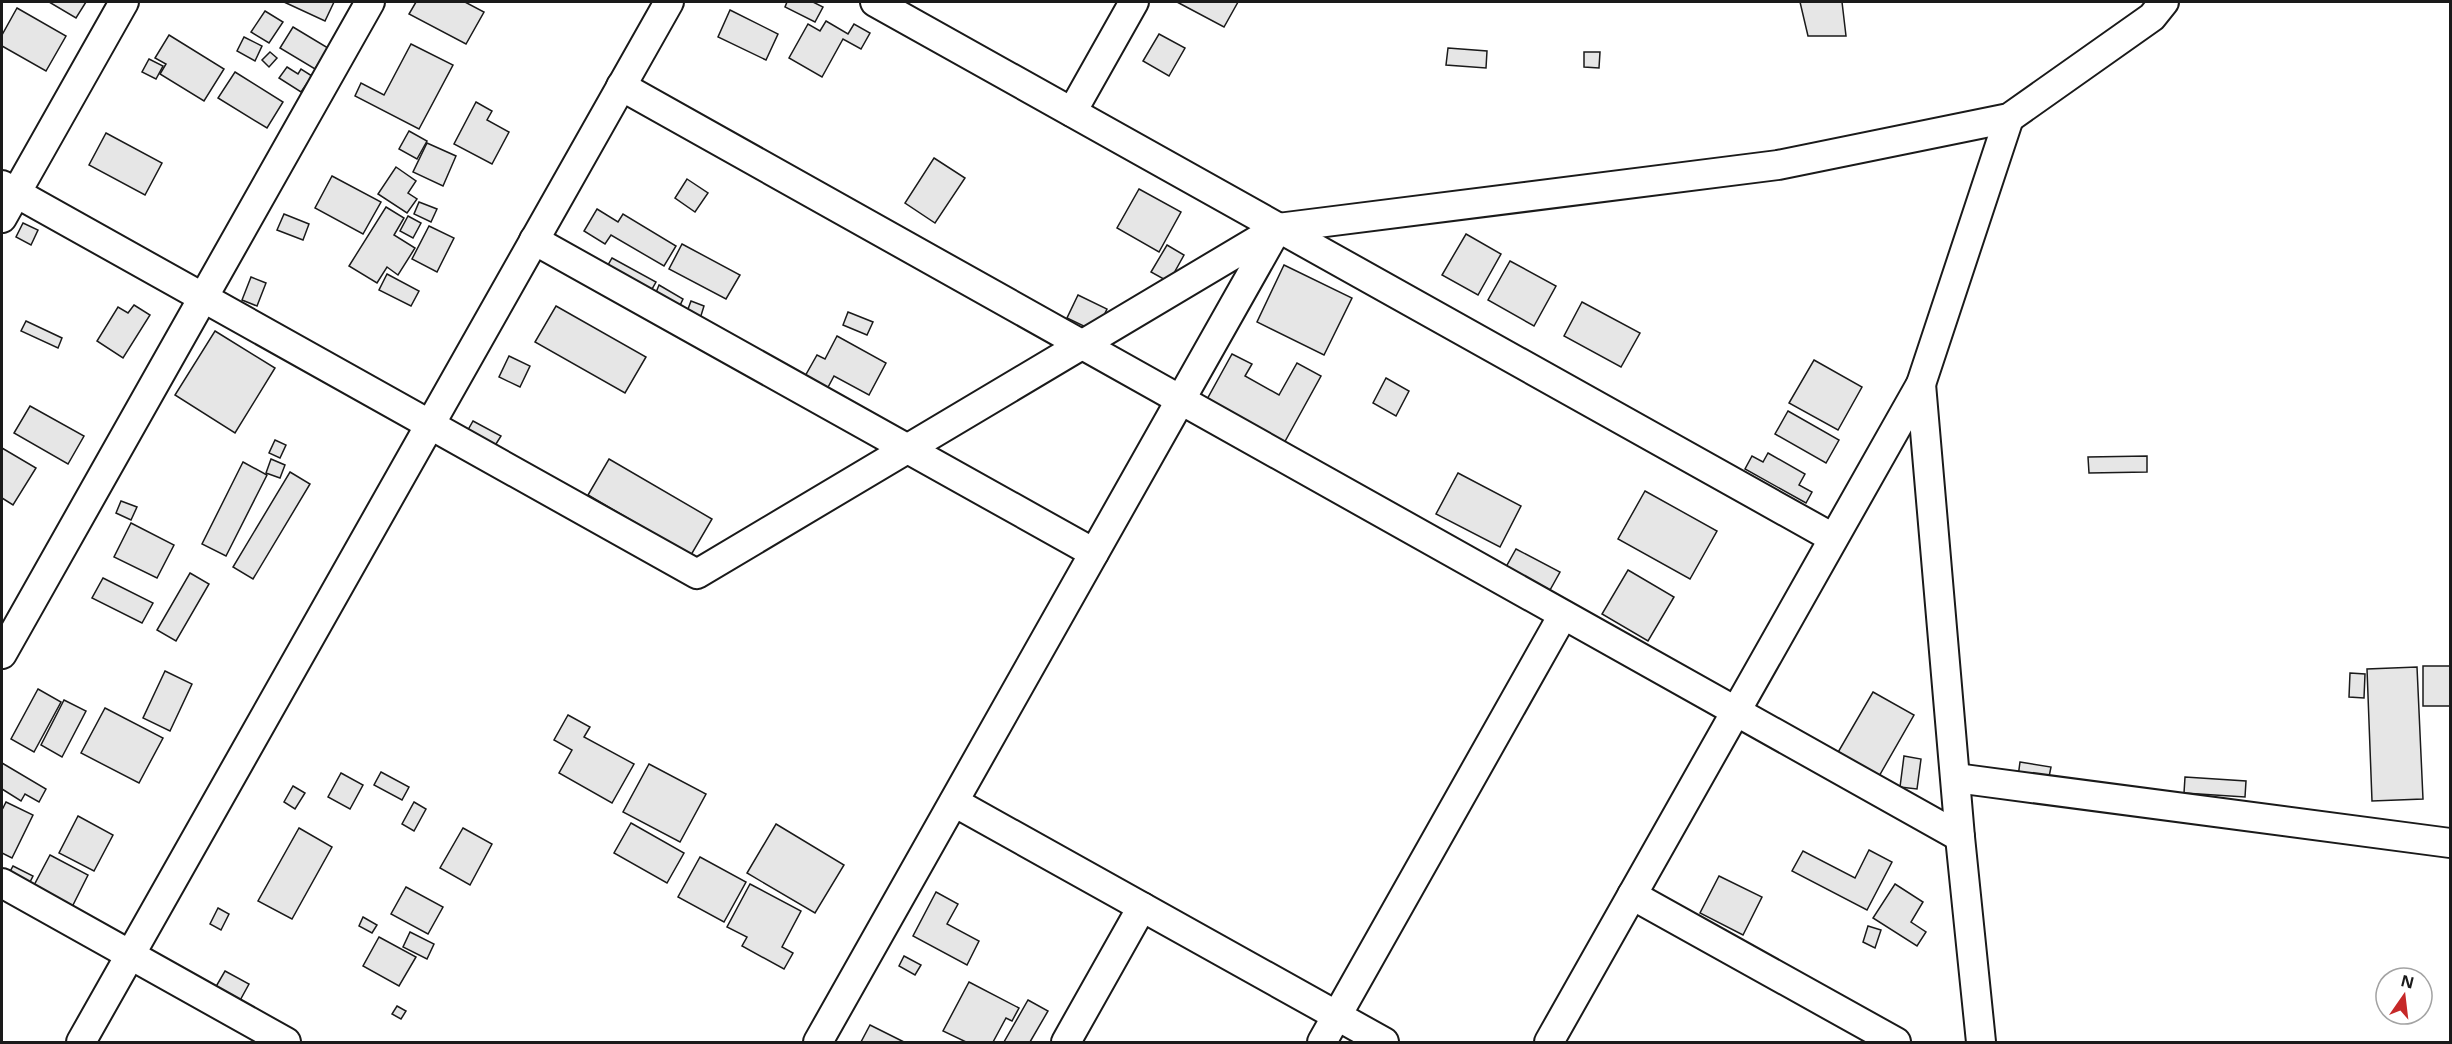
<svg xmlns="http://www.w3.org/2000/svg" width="2452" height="1044" font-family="'Open Sans',sans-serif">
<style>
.building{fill:#e6e6e6;stroke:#1a1a1a;stroke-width:1.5}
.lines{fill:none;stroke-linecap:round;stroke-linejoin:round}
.minor-casing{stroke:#1a1a1a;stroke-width:32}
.minor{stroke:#fff;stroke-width:28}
</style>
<rect width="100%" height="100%" fill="#fff"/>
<!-- building -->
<g class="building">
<polygon points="49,2 86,2 76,18"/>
<polygon points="284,2 334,2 325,21"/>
<polygon points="416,2 465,2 484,12 466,44 409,14"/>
<polygon points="787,2 813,2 823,7 815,22 785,7"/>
<polygon points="1177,2 1238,2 1224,27"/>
<polygon points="1800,2 1842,2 1846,36 1808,36"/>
<polygon points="17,8 66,36 46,71 2,46 2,35"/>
<polygon points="730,10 778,34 766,60 718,37"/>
<polygon points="265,11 283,22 269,43 251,32"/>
<polygon points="826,21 848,34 854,24 870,33 861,49 843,39 822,77 789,58 808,24 820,31"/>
<polygon points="293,27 328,48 315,69 280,48"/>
<polygon points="1159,34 1185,48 1169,76 1143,61"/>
<polygon points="169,35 224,69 204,101 160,74 166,64 155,58"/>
<polygon points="244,37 262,46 255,61 237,51"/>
<polygon points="411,44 453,65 419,129 355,96 361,83 384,95"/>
<polygon points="1448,48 1487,51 1486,68 1446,65"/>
<polygon points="270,52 277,58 269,67 262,60"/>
<polygon points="1584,52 1600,52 1599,68 1584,67"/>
<polygon points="149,59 163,66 156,79 142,72"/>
<polygon points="287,67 298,74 301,69 312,76 301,92 279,78"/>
<polygon points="235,72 283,102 267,128 218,98"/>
<polygon points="476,102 492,111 487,120 509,132 492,164 454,144"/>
<polygon points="409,131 427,141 417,159 399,149"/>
<polygon points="106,133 162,163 145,195 89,165"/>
<polygon points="427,143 456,156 443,186 413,172"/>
<polygon points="934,158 965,178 935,223 905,203"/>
<polygon points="396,167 416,181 408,193 417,199 407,213 378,194"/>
<polygon points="332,176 381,202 363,234 315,208"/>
<polygon points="687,179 708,193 695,212 675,198"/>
<polygon points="1139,189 1181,212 1159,252 1117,228"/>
<polygon points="419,202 437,209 431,222 414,214"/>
<polygon points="386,207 404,218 394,235 415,248 398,275 387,267 377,283 349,266"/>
<polygon points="597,209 618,222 623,214 676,246 664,266 611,235 605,244 584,231"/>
<polygon points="284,214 309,224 303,240 277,230"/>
<polygon points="408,216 421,223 413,238 400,231"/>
<polygon points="23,223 38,230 31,245 16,237"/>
<polygon points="429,226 454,238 437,272 412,259"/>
<polygon points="1466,234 1501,254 1478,295 1442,275"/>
<polygon points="682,244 740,275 726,299 669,269"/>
<polygon points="1167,245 1184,255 1169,282 1151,272"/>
<polygon points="612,258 656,282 648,296 604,272"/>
<polygon points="1510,261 1556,286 1534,326 1488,300"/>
<polygon points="1284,265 1352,298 1324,355 1257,322"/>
<polygon points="387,274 419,291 411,306 379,290"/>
<polygon points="251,277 266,283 257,306 242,300"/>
<polygon points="659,285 683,299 676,314 653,300"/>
<polygon points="1078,295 1107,309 1096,332 1067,318"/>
<polygon points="691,301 704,306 699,322 685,317"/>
<polygon points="1582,302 1640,333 1621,367 1564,336"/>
<polygon points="134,305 150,315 123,358 97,341 118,307 128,313"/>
<polygon points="556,306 646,357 625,393 535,342"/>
<polygon points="848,312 873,322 867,335 843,325"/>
<polygon points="26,321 62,338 58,348 21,331"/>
<polygon points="215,331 275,368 235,433 175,395"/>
<polygon points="837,336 886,363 869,395 834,376 826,391 804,378 817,355 825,359"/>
<polygon points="1232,354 1252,364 1245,376 1279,395 1297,363 1321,376 1283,445 1205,403"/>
<polygon points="509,356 530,366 520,387 499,377"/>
<polygon points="1814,360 1862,387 1838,430 1789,403"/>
<polygon points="1386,378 1409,391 1396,416 1373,403"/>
<polygon points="30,406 84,436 68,464 14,433"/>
<polygon points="1788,411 1839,440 1826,463 1775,434"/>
<polygon points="473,421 501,436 491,452 464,437"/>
<polygon points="275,440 286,445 280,458 269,453"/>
<polygon points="2,448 36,468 13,505 2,498"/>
<polygon points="1768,453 1805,474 1799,485 1812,492 1806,503 1745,469 1752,456 1763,462"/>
<polygon points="2147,456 2147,472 2089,473 2088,457"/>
<polygon points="271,459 285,465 280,478 266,473"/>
<polygon points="609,459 712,519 691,555 588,495"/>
<polygon points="243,462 267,475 226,556 202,544"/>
<polygon points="290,472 310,484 253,579 233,567"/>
<polygon points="1458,473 1521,506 1500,547 1436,514"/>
<polygon points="1645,491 1717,531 1690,579 1618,539"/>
<polygon points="121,501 137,507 131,520 116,513"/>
<polygon points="131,523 174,545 157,578 114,557"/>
<polygon points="1516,549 1560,572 1550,590 1506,567"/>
<polygon points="1628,570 1674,597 1648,641 1602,614"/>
<polygon points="190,573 209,584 176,641 157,630"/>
<polygon points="103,578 153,603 142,623 92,598"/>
<rect x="2423" y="666" width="27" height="40"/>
<polygon points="2417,667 2423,799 2372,801 2367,669"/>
<polygon points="165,671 192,684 170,731 143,718"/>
<polygon points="2350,673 2365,674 2364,698 2349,697"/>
<polygon points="38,689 61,702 34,752 11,739"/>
<polygon points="1873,692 1914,715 1878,778 1837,754"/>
<polygon points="64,700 86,711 62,757 41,745"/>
<polygon points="105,708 163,738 139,783 81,753"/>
<polygon points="568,715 590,727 584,737 634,764 612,803 559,773 572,750 554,740"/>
<polygon points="1904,756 1921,759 1917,789 1900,787"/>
<polygon points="2020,762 2051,767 2048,782 2018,777"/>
<polygon points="2,763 46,789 39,802 25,794 21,801 2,789"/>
<polygon points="649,764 706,794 680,842 623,812"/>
<polygon points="381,772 409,787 402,800 374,785"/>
<polygon points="341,773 363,785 350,809 328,797"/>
<polygon points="2185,777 2246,781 2245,797 2184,793"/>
<polygon points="293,786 305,793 295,809 284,802"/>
<polygon points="6,802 33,815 12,858 2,853 2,807 3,808"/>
<polygon points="414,802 426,809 414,831 402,824"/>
<polygon points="78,816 113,835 94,871 59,853"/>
<polygon points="631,823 684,853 667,883 614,853"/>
<polygon points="776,824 844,865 815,913 747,873"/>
<polygon points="299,828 332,847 292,919 258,901"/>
<polygon points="463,828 492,844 470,885 440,868"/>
<polygon points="1869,850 1892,862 1867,910 1792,871 1803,851 1855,878"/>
<polygon points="50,855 88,875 70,911 31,891"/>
<polygon points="700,857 746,882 724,922 678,897"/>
<polygon points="13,866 33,876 25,892 5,881"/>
<polygon points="1719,876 1762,897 1743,935 1700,913"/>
<polygon points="750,884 801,911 782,947 793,953 784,969 742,946 747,937 727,927"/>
<polygon points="1895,884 1923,902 1911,922 1926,932 1917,946 1873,918"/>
<polygon points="406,887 443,907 428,934 391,914"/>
<polygon points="936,892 958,904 947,924 979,941 967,965 913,936"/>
<polygon points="218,908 229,914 221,930 210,924"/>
<polygon points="363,917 377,925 372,933 359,926"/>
<polygon points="1868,926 1881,930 1875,948 1863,942"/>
<polygon points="410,932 434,944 427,959 403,947"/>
<polygon points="379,937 416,957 399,986 363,966"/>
<polygon points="904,956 921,965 915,975 899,966"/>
<polygon points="225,971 249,984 238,1004 214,990"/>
<polygon points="969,982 1019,1008 1012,1021 1006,1018 993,1042 966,1042 943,1031"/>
<polygon points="1028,1000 1048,1011 1030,1042 1004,1042"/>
<polygon points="397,1006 406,1011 401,1019 392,1014"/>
<polygon points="870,1025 904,1042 861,1042"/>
</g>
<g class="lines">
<!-- minor casing -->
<g class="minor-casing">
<g id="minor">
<polyline points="875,2 1833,538"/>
<polyline points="621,86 1960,837"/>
<polyline points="1072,112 1134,2"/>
<polyline points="2,185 697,574 1278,228 1778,165 2009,118 2152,17 2164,2"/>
<polyline points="2,218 124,2"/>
<polyline points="534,240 1094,553"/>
<polyline points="1921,384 1960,837 1981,1042"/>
<polyline points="2,654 370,2"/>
<polyline points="1956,778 2450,843"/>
<polyline points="954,802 1384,1042"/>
<polyline points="2,883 286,1042"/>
<polyline points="1632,895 1896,1042"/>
<polyline points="81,1042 669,2"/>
<polyline points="818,1042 1277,229"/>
<polyline points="1066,1042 1142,907"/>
<polyline points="1322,1042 1563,615"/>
<polyline points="1549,1042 1921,384 2009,118"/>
</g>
</g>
<!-- minor -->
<use href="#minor" class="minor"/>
</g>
<!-- border -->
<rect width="2452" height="1044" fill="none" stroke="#1a1a1a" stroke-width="6"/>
<!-- north arrow -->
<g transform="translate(2404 996) rotate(14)"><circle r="28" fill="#ffffff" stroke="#a3a3a3" stroke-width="1.5"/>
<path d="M0-4.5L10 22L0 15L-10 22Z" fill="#c62828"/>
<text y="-9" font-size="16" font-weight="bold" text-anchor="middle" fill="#1a1a1a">N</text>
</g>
</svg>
